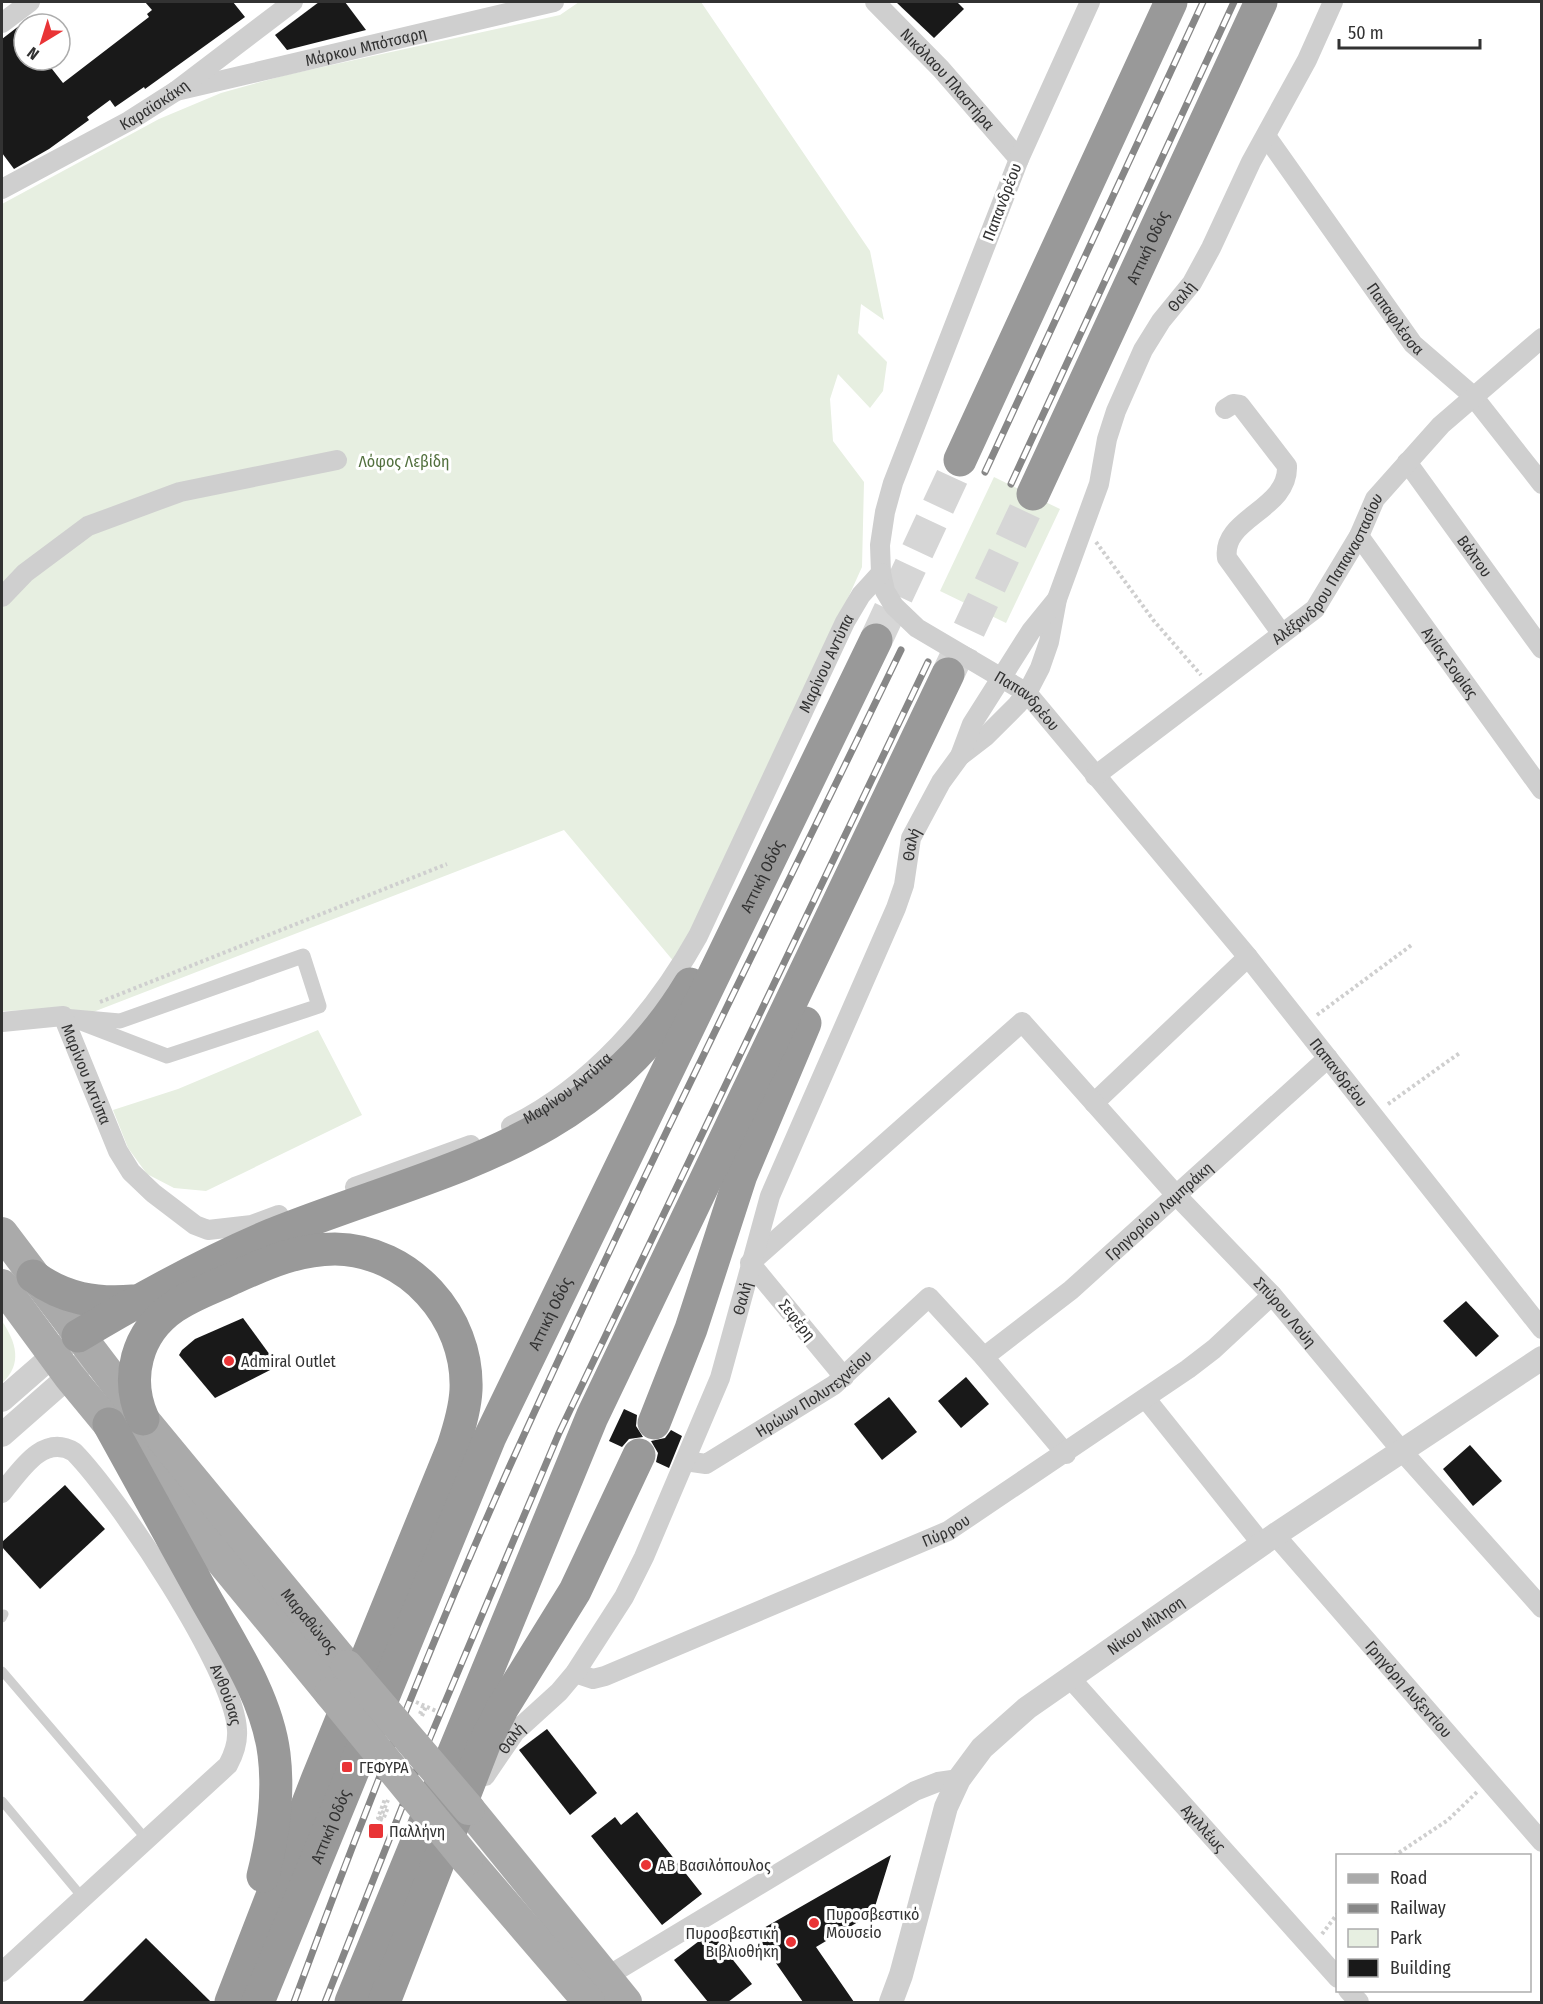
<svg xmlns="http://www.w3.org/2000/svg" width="1543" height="2004" font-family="'Fira Sans Condensed',sans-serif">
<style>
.green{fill:#e7efe1}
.building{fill:#191919}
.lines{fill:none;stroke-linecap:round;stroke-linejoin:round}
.motorway-tunnel{stroke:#d6d6d6;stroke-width:33;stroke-dasharray:33 16;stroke-linecap:butt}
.path{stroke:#cfcfcf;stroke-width:4;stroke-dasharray:3 3;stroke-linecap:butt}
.service{stroke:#cfcfcf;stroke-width:9}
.pedestrian{stroke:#cfcfcf;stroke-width:15}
.minor{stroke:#cfcfcf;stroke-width:20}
.tertiary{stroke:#cfcfcf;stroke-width:24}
.primary{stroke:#aaa;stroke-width:32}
.motorway{stroke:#999;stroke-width:33}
.rail-casing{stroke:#878787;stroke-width:7}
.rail{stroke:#fff;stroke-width:4.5;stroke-dasharray:14;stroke-linecap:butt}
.primary-bridge{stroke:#aaa;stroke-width:32}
.poi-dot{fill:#e93436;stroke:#fff;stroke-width:2}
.labels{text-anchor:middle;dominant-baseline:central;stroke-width:6;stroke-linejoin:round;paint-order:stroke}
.street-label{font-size:16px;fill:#323232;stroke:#fff}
.park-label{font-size:16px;fill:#52703e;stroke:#fff}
.poi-label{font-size:16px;fill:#323232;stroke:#fff;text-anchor:start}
</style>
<rect width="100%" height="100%" fill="#fff"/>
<!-- green -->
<g class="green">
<polygon points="579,2 701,2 870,251 884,320 861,304 858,333 887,362 883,391 870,408 838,374 830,399 833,441 864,482 862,567 761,791 675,963 564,830 88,1014 62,1009 2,1011 2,204 159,119 221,93 286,75 560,15"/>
<polygon points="994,477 1060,509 1006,623 940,591"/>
<polygon points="318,1030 362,1115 206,1191 174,1188 147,1174 128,1148 113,1110 178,1089"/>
<path d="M2,1321C16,1342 23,1364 2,1383Z"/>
</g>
<!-- building -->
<g class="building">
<polygon points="145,2 233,2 245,17 145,89 144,87 115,107 110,100 87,117 89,120 49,149 14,169 2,153 2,39 24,22 24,60 45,60 63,83 149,17 147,14 152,10"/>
<polygon points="319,2 345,2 366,30 287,50 275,35"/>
<polygon points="896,2 957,2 964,9 934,38"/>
<polygon points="1466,1301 1499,1336 1476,1357 1443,1321"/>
<polygon points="243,1318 278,1366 215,1398 179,1355 182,1350 195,1339"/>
<polygon points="966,1377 989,1404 961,1428 938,1401"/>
<polygon points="889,1397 917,1432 882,1460 854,1424"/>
<polygon points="624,1409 637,1415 636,1426 643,1437 629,1439 622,1447 609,1441"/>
<polygon points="671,1430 682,1436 669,1468 656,1462 658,1453 651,1441 665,1438"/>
<polygon points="1470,1445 1502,1481 1473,1506 1443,1469"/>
<polygon points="65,1485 105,1529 40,1589 2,1547 2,1542"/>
<polygon points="547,1729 597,1793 570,1815 519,1750"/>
<polygon points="637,1812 702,1894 662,1925 591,1836 615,1817 621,1825"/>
<polygon points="891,1855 873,1913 816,1947 854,2002 803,2002 755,1933"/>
<polygon points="711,1932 752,1984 728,2002 708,2002 674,1960"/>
<polygon points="146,1938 211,2002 82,2002"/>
</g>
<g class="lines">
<!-- motorway-tunnel -->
<g class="motorway-tunnel">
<polyline points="876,640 960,460"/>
<polyline points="948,674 1033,494"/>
</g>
<!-- path -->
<g class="path">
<polyline points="1096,542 1154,621 1201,675"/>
<polyline points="100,1002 447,864"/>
<polyline points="1317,1015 1413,944"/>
<polyline points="1388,1104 1461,1052"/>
<polyline points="416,1702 436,1711"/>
<polyline points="420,1714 423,1706"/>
<polyline points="422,1716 426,1707"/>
<polyline points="380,1819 378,1818 385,1799"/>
<polyline points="380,1819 388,1800"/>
<polyline points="380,1819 383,1820 388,1807"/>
<polyline points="1394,1856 1448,1820 1477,1792"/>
<polyline points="1322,1934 1338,1913"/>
</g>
<!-- service -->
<g class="service">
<polyline points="2,1618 4,1614"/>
<polyline points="2,1671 147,1840"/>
<polyline points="2,1801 83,1898"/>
</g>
<!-- pedestrian -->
<polygon class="pedestrian" points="303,956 319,1006 167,1056 63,1016 120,1021"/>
<!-- minor -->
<g class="minor">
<path id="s1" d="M875,2L941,69L1019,159"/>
<path id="s2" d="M1090,2L1019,159L893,483L885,512L880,545L881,573L885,591L894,606L917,628L1027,693L1248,957L1542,1329"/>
<polyline points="2,23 30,2"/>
<path id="s3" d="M176,91L554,2"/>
<path id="s4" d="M1266,136L1413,344L1472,395L1542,484"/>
<path id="s5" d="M2,189L129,121L176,91L293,2"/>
<path d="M1225,409L1233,404L1240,405L1287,466C1289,510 1221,518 1227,558L1282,634"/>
<path id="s6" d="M1407,462L1542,649"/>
<path id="s7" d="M1359,536L1542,790"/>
<polyline points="2,597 25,573 88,526 180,492 337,460"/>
<path id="s8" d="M960,756L986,736L1017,705L1027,693L1040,668L1049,642L1057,599L1099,484L1107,439L1116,411L1143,350L1161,321L1192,283L1211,248L1251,162L1307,60L1333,2"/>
<path id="s9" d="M1095,776L1315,609L1359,536L1375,499L1441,425L1542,338"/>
<path id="s10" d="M2,1022L63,1016L118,1151L131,1172L153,1193L195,1225L208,1230L252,1225L279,1215"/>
<polyline points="1094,1103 1248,957"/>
<path id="s11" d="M511,1126C592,1086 655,1013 698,936L845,622L861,595L881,573"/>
<polyline points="355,1187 471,1145"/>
<path id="s12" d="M984,1357L1071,1290L1328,1058"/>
<path id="s13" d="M844,1377L750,1263L1022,1022L1177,1196L1272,1295L1401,1450L1542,1608"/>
<polyline points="1146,1399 1262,1544"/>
<path id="s14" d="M685,1461L706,1464L834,1385L929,1297L984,1357L1066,1454"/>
<path id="s15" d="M2,1493C20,1471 43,1433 74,1452C118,1497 234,1670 237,1730C238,1743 234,1754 228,1765L2,1972"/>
<path id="s16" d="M1275,1535L1542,1842"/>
<path id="s17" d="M575,1673L593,1679L605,1676L948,1531L1188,1369L1214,1349L1272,1295"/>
<path id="s18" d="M1070,1678L1338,1978"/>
<path id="s19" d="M485,1776L515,1732L559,1692L575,1673L624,1597L644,1557L720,1378L770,1196L896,908L904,885L911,838L941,782L960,756L972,724L1031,631L1057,599"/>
<polyline points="606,1977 915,1791 938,1782 959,1779"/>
<polyline points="1348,1990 1359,2002"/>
</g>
<!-- tertiary -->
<g class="tertiary">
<polyline points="2,1400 65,1345"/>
<polyline points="2,1435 93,1355"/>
<path id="s20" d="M891,2002L901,1975L946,1807L959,1779L982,1748L1027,1708L1275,1535L1542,1358"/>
</g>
<!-- primary -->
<g class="primary">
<path id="s21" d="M2,1233L143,1419L347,1666"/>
<polyline points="2,1285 69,1376 330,1693"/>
<polyline points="469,1809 626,2002"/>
<polyline points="467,1860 589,2002"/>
</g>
<!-- motorway -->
<g class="motorway">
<polyline points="960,460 1171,2"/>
<path id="s22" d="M1033,494L1261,2"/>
<path d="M33,1276C64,1299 96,1304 133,1301"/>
<path d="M78,1336C140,1299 204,1263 271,1235C435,1169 591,1148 690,984"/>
<path d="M143,1419C125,1378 136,1333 174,1307C191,1295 212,1288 231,1279C265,1264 297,1249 335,1249C409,1250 469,1317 466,1390C465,1410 459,1429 453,1447L317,1780L231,2002"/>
<polyline points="654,1423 691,1329 741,1175 805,1023"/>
<path d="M109,1424C141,1481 172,1539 204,1596C231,1644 267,1698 274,1754C279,1794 273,1837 263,1876"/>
<path id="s23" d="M258,2002L490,1437L876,640"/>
<polyline points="351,2002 592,1417 948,674"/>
<polyline points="384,2002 485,1742 503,1707 575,1591 639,1455"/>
</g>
<!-- rail casing -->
<g class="rail-casing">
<g id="rail">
<polyline points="985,472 1203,2"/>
<polyline points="1011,484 1234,2"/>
<path d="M294,2002C360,1823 430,1644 508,1470C633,1194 769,922 901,650"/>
<polyline points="325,2002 421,1759 559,1433 928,662"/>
</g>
</g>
<!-- rail -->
<use href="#rail" class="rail"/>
<!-- primary-bridge -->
<g class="primary-bridge">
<polyline points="347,1666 469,1809"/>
<polyline points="330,1693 467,1860"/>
</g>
</g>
<!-- markers -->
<g class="poi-dot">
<circle cx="229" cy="1361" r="6"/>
<rect x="341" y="1761" width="12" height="12" rx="3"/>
<rect x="368" y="1823" width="16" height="16" rx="3"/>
<circle cx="646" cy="1865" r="6"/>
<circle cx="814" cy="1923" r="6"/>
<circle cx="791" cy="1942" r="6"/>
</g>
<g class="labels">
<!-- street labels -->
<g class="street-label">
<text stroke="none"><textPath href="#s3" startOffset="195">Μάρκου Μπότσαρη</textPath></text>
<text stroke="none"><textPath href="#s1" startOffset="106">Νικόλαου Πλαστήρα</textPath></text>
<text stroke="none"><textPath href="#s5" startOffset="174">Καραϊσκάκη</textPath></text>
<text transform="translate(1002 202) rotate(-69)">Παπανδρέου</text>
<text stroke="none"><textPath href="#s22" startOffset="272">Αττική Οδός</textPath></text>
<text stroke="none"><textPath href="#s8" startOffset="522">Θαλή</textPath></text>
<text stroke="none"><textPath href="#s4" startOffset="224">Παπαφλέσσα</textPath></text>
<text stroke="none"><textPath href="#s6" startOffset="116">Βάλτου</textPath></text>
<text stroke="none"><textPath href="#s9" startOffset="316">Αλέξανδρου Παπαναστασίου</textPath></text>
<text stroke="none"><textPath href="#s11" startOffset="572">Μαρίνου Αντύπα</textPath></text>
<text stroke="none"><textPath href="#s7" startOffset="156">Αγίας Σοφίας</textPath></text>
<text stroke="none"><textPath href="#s2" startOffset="812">Παπανδρέου</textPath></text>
<text stroke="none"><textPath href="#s19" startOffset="1036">Θαλή</textPath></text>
<text stroke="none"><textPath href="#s23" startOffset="1234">Αττική Οδός</textPath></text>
<text stroke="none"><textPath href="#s2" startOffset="1298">Παπανδρέου</textPath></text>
<text stroke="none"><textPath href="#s10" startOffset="124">Μαρίνου Αντύπα</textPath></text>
<text stroke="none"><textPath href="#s11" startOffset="68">Μαρίνου Αντύπα</textPath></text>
<text stroke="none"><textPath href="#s12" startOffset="228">Γρηγορίου Λαμπράκη</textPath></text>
<text stroke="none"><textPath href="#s19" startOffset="550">Θαλή</textPath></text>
<text stroke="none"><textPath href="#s13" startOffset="903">Σπύρου Λούη</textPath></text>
<text stroke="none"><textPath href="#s23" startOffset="748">Αττική Οδός</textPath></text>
<text transform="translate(797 1320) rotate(51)">Σεφέρη</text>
<text stroke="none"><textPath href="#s14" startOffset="150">Ηρώων Πολυτεχνείου</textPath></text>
<text stroke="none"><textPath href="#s17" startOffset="402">Πύρρου</textPath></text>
<text stroke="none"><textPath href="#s21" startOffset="495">Μαραθώνος</textPath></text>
<text stroke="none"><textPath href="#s20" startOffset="477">Νίκου Μίληση</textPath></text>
<text stroke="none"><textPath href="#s16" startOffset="204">Γρηγόρη Αυξεντίου</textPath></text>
<text stroke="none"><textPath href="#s15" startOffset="380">Ανθούσας</textPath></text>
<text stroke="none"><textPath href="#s19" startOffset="46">Θαλή</textPath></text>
<text stroke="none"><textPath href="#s23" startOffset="190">Αττική Οδός</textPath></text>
<text stroke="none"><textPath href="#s18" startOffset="201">Αχιλλέως</textPath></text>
</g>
<!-- park labels -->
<g class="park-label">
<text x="404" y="461">Λόφος Λεβίδη</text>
</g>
<!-- poi labels -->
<g class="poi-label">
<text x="241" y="1361">Admiral Outlet</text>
<text x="359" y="1767">ΓΕΦΥΡΑ</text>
<text x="389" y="1831">Παλλήνη</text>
<text x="658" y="1865">ΑΒ Βασιλόπουλος</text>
<text x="826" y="1914">Πυροσβεστικό<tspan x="826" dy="18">Μουσείο</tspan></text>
<text x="779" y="1933" text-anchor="end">Πυροσβεστική<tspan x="779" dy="18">Βιβλιοθήκη</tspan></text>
</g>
</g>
<!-- border -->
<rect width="1543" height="2004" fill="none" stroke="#323232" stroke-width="6"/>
<!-- legend -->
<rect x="1336" y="1854" width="195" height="138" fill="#ffffff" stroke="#adadad" stroke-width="1.5"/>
<rect x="1348" y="1874" width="30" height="9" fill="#aaaaaa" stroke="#adadad" stroke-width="1.5"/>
<text x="1390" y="1884" font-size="18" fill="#323232">Road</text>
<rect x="1348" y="1904" width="30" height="9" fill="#878787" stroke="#adadad" stroke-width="1.5"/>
<text x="1390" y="1914" font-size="18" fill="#323232">Railway</text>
<rect x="1348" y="1929" width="30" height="18" fill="#e7efe1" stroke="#adadad" stroke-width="1.5"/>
<text x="1390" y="1944" font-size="18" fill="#323232">Park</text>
<rect x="1348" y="1959" width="30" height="18" fill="#191919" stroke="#adadad" stroke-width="1.5"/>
<text x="1390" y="1974" font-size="18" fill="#323232">Building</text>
<!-- north arrow -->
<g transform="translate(42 42) rotate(218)"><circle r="28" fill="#ffffff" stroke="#adadad" stroke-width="1.5"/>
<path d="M0-4.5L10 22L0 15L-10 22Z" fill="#e93436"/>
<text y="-9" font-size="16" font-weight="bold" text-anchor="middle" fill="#323232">N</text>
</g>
<!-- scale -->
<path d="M1339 39v9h141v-9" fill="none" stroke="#323232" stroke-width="3"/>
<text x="1348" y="39" font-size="18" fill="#323232" stroke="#ffffff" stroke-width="4.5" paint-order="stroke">50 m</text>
</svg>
